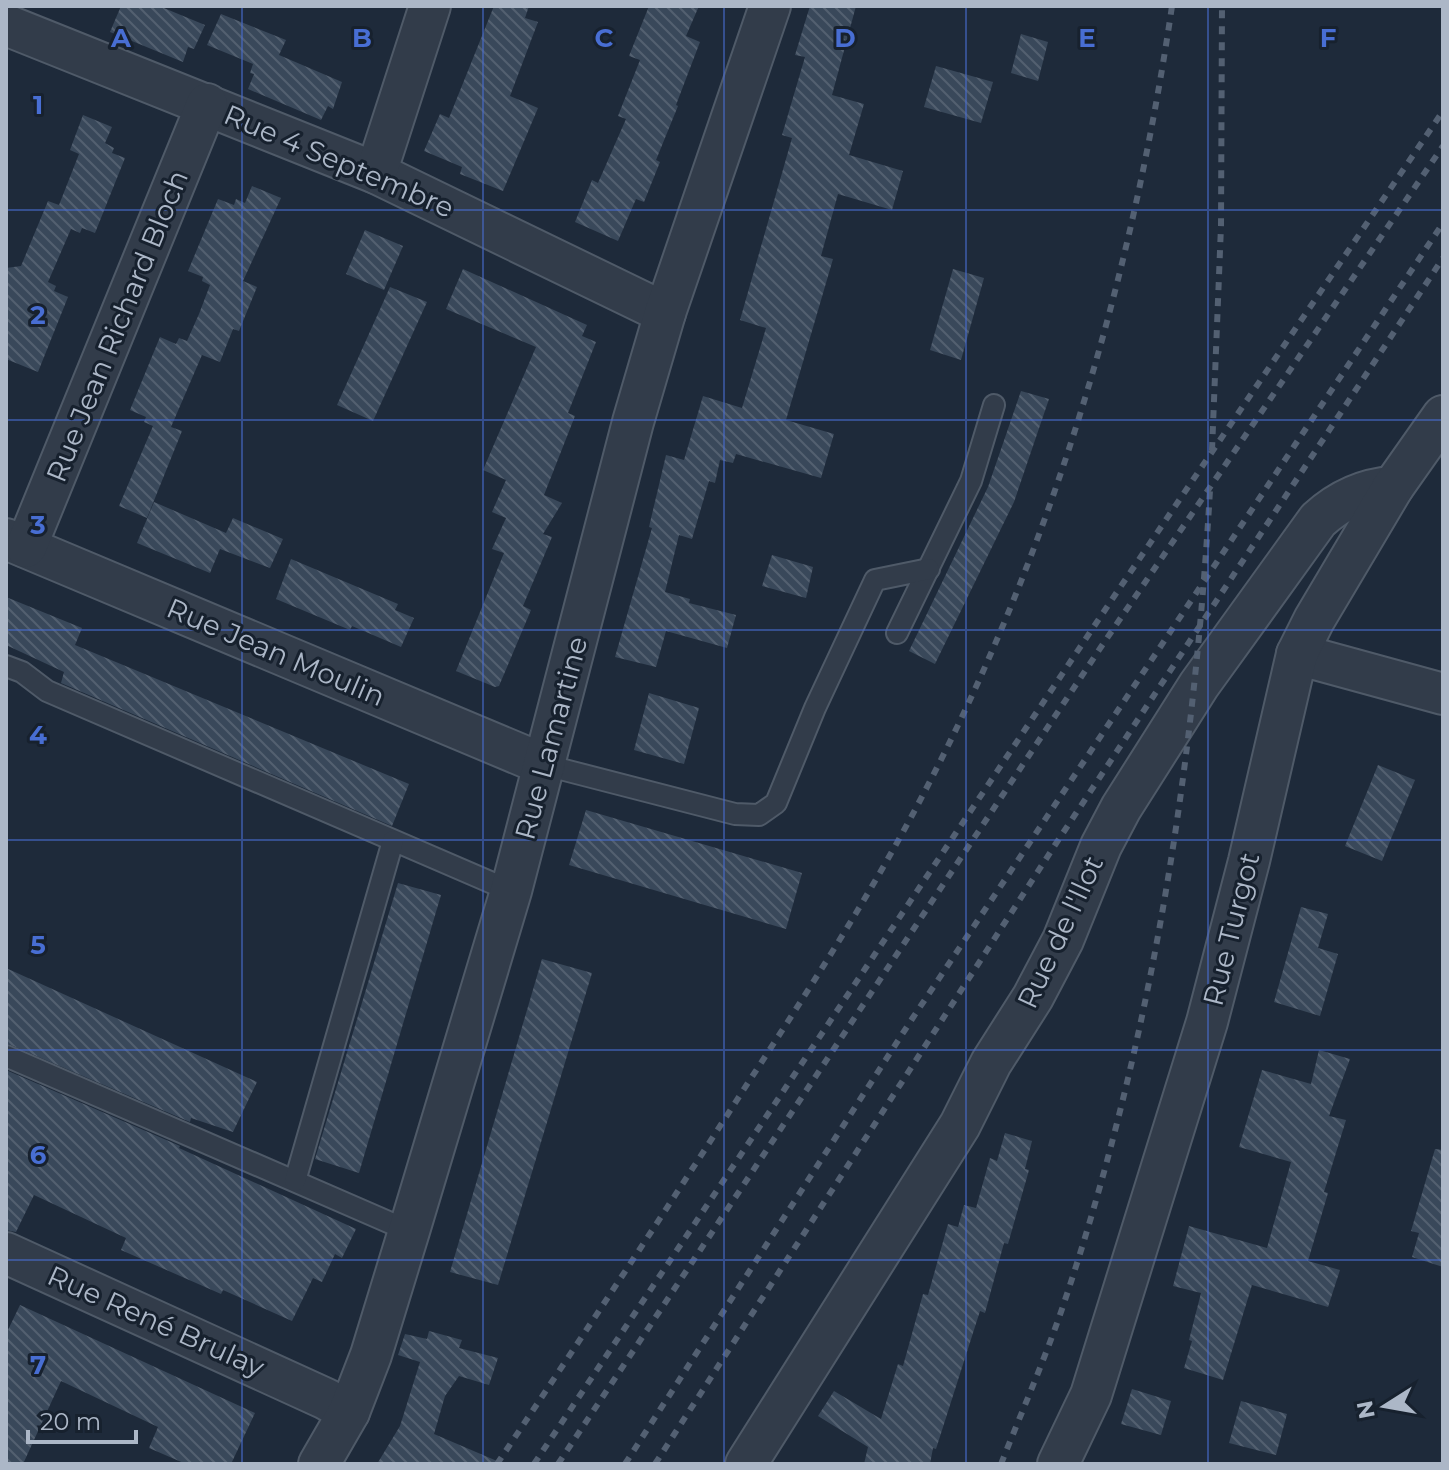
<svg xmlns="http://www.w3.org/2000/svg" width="1449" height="1470" font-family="Montserrat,sans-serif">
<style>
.building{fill:url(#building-back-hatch)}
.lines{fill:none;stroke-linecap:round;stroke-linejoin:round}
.lane-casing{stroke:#4f5a68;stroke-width:24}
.street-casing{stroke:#4f5a68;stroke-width:44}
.lane{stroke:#323c4a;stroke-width:20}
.street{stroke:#323c4a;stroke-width:40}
.rail{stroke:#536072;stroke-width:6;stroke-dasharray:8 8;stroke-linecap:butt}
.grid{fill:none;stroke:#486ed3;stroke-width:2;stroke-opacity:0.55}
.labels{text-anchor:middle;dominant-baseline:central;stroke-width:6;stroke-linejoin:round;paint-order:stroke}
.street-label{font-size:28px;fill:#acb7c7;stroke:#17212e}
.grid-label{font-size:26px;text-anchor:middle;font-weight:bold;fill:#486ed3;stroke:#17212e;stroke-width:6;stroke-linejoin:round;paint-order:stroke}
</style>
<defs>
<pattern id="building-back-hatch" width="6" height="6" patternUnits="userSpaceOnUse" patternTransform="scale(2)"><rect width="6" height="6" fill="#39485a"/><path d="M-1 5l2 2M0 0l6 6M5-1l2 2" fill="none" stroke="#536070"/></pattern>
</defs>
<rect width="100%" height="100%" fill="#1e2a3a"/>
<!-- building -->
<g class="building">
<polygon points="121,6 159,6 205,25 194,49 188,47 183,62 110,32"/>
<polygon points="494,6 529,6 525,18 538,22 510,96 538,108 503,191 460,174 462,167 424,151 440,114 449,118"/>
<polygon points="649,6 699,6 686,36 700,42 676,105 678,106 656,160 660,162 644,202 636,199 618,241 575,222 592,180 598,183 626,119 618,116 640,60 629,56"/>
<polygon points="810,6 856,6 832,95 864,104 849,155 903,171 892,210 838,194 821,256 833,259 786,420 834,434 821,478 736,454 733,463 720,460 715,483 709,481 692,539 679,535 665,592 690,599 689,603 736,615 727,648 666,631 656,667 615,657 652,528 649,527 666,455 684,460 703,396 742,408 766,328 740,320 792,138 782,135 805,57 795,55"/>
<polygon points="221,14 286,40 279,55 342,82 333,109 328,106 321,120 248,89 254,74 250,73 253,64 207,45"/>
<polygon points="1021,34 1048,42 1038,81 1011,73"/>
<polygon points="936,66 993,82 981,123 924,107"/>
<polygon points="83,115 112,127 105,143 114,148 112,153 125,158 95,233 82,228 80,233 71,229 48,282 56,286 54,291 68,297 38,372 6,359 6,268 21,266 48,201 59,205 79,154 70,150"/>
<polygon points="252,186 281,198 243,281 257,287 239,331 233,329 220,362 202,355 171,427 182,431 147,518 119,506 153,426 144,422 146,417 130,410 160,337 176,344 179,338 187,341 199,314 210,285 202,281 203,277 188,271 218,199 234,205 236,199 245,203"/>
<polygon points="365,230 403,246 384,290 346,274"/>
<polygon points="463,269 587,325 582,336 596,342 568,413 575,416 544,495 562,503 543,534 552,537 523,606 531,610 499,686 495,687 456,671 504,553 492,549 506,518 492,512 506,480 483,470 536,347 446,309"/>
<polygon points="953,269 984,278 961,360 930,350"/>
<polygon points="390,287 427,302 373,421 337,405"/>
<polygon points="1021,391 1049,399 1014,502 935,664 909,651 988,487"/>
<polygon points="154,502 226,533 233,518 283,539 270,568 220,549 210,573 137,543"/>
<polygon points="772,555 813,567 806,598 762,586"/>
<polygon points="291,559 398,604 395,610 414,618 401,647 352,626 350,630 276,599"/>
<polygon points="6,597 82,628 75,645 409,784 392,826 61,683 64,672 6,645"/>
<polygon points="649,693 699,708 684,764 634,750"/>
<polygon points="1378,765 1415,780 1382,861 1345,846"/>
<polygon points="586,810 802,873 786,929 569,865"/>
<polygon points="398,883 441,895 359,1173 315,1159"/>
<polygon points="1301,907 1328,914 1318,948 1338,954 1320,1016 1274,1002"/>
<polygon points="542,959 592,973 498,1285 450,1272"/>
<polygon points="6,968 257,1082 233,1132 191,1118 190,1122 6,1043"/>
<polygon points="1319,1050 1350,1059 1329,1116 1346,1120 1324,1192 1328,1193 1308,1261 1340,1270 1328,1307 1252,1285 1223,1380 1184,1368 1192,1341 1189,1340 1201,1293 1173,1286 1189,1226 1267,1248 1291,1162 1239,1147 1262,1070 1311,1084"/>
<polygon points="6,1070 180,1146 179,1148 356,1229 342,1258 335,1254 322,1282 313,1278 292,1321 223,1290 221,1294 121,1250 126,1238 34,1195 16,1232 6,1230"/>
<polygon points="1005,1133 1032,1141 1025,1169 1029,1170 1008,1244 1004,1243 985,1313 980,1311 936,1449 933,1448 930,1464 864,1464 868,1447 818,1416 834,1391 881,1419 898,1364 903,1366 923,1294 928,1295 948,1224 958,1227 964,1205 976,1208 990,1158 997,1161"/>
<polygon points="1435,1149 1443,1150 1443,1267 1412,1257 1419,1233 1411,1231"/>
<polygon points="20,1305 255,1413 231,1464 186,1464 149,1448 158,1427 61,1381 23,1464 6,1464 6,1334"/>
<polygon points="429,1331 462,1340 459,1348 498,1358 489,1385 459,1376 445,1396 434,1434 504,1464 377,1464 400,1426 420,1362 398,1355 405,1334 427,1339"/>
<polygon points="1132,1389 1171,1401 1161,1435 1121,1424"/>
<polygon points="1241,1401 1287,1414 1276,1455 1229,1443"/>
</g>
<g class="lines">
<!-- lane casing -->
<g class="lane-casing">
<g id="lane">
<polyline points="897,633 971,481 994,405"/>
<polyline points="6,666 22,672 47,691 511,891"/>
<polyline points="545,765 735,814 759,815 776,803 815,708 875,580 929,569"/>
<polyline points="6,1056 409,1231"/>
<polyline points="295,1181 393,841"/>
</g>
</g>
<!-- street casing -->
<g class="street-casing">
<g id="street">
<polyline points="6,25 376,173 665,313"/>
<polyline points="376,173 430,6"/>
<polyline points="6,539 545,765"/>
<polyline points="26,547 207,104"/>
<polyline points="1297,654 1443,694"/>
<polyline points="6,1253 326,1399 349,1412"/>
<polyline points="319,1464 349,1412 371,1355 409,1231 511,891 633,422 665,313 770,6"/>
<path d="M746,1464L960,1125L991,1063L1033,997L1063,940L1101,846L1121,808L1199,685L1318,520C1340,500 1363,489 1393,487"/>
<polyline points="1058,1464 1091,1395 1207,1022 1249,861 1297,654 1314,620 1393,487 1443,416"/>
</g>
</g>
<!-- lane -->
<use href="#lane" class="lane"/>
<!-- street -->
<use href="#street" class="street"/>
<!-- rail -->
<g class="rail">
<polyline points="1212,450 1221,226 1222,6"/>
<path d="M497,1464C580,1340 663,1215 744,1089C808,991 872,893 926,789C1054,544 1132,279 1172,6"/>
<polyline points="534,1464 1119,589 1443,111"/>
<polyline points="558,1464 1103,644 1443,146"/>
<polyline points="625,1464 912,1019 1443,223"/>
<polyline points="655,1464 1055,845 1443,258"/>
<path d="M1001,1464C1022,1411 1045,1359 1063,1306C1152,1042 1194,767 1210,490"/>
</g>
</g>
<!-- grid -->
<path class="grid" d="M242,6V1464M483,6V1464M724,6V1464M966,6V1464M1208,6V1464M6,210H1443M6,420H1443M6,630H1443M6,840H1443M6,1050H1443M6,1260H1443"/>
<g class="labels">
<!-- street labels -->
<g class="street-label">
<text transform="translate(339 161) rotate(23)">Rue 4 Septembre</text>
<text transform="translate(117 326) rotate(-68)">Rue Jean Richard Bloch</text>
<text transform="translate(276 652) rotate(23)">Rue Jean Moulin</text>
<text transform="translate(551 738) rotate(-75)">Rue Lamartine</text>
<text transform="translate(1231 929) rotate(-76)">Rue Turgot</text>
<text transform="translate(1060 932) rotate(-65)">Rue de l'Ilot</text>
<text transform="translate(156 1321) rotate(24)">Rue René Brulay</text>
</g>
</g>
<g class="grid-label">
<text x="121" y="47">A</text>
<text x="362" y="47">B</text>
<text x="604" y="47">C</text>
<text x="845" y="47">D</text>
<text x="1087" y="47">E</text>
<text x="1328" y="47">F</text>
<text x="38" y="114">1</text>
<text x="38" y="324">2</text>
<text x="38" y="534">3</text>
<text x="38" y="744">4</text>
<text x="38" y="954">5</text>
<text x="38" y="1164">6</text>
<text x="38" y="1374">7</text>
</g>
<!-- border -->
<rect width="1449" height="1470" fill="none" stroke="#acb7c7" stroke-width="16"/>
<!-- north arrow -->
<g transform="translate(1385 1406) rotate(259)" stroke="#17212e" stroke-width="6" paint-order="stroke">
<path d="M0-6L14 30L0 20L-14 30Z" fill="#acb7c7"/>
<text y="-12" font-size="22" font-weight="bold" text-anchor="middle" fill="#acb7c7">N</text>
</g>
<!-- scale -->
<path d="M28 1430v12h108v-12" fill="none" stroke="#acb7c7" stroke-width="4"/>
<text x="40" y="1430" font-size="24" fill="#acb7c7" stroke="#17212e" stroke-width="6" paint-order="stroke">20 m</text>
</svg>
